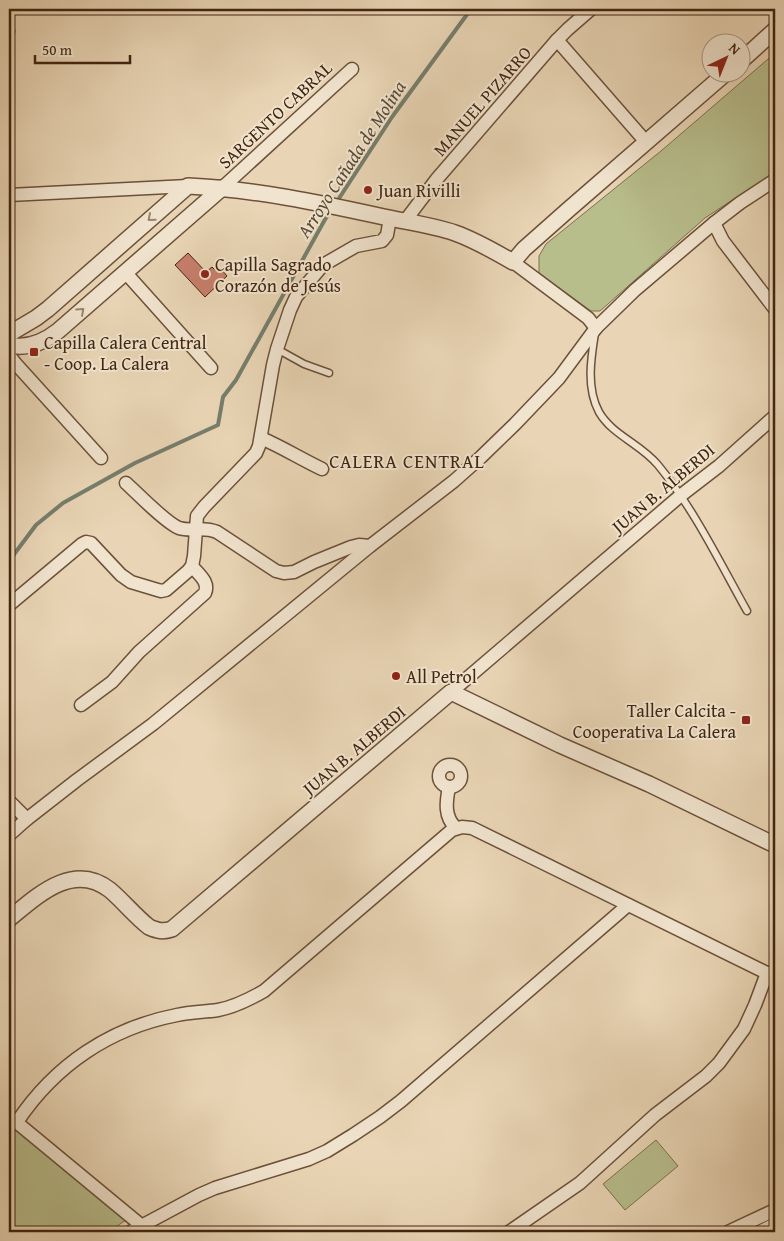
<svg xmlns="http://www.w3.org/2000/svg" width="784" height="1241" font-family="'Gentium Book Plus',serif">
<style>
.green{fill:#b8bd8c;stroke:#7d714e}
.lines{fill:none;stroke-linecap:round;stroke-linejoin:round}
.stream{stroke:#767e6d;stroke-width:4}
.building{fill:#c97f6d;stroke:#422511}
.service-casing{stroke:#6c513a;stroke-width:9}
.minor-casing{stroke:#6c513a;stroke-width:15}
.tertiary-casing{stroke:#6c513a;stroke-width:18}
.service{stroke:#f1e4cf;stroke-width:6}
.minor{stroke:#f1e4cf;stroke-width:12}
.tertiary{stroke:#f1e4cf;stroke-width:15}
.oneway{stroke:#9a8470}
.poi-dot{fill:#8f2418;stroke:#f1e4cf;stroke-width:2}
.labels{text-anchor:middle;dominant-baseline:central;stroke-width:4;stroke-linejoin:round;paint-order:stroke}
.street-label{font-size:18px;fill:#422511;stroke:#f1e4cf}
.poi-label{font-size:18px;fill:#422511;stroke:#f1e4cf;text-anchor:start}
.water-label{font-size:19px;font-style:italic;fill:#584a37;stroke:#f1e4cf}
.neighbourhood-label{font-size:19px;letter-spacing:1px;fill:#422511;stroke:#f1e4cf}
</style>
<rect width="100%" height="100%" fill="#e9d5b5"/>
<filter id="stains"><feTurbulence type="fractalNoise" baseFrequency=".004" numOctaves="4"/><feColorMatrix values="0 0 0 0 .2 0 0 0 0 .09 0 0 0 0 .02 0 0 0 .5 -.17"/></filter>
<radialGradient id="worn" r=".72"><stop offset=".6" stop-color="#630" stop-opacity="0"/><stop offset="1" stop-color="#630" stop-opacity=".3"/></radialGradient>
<!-- green -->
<g class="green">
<polygon points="775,53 775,172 705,218 600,311 591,311 539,273 539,256 546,244 661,151"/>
<polygon points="9,1124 126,1220 108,1232 9,1232"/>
<polygon points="656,1140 678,1166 625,1210 603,1184"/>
</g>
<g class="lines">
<!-- stream -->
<g class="stream">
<polyline points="336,203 392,117 471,9"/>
<polyline points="9,561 36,525 63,503 135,463 218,425 223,397 236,380 323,223 330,211"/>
</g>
</g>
<!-- building -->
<polygon class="building" points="188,253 206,272 212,267 217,272 221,269 227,276 205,297 175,265"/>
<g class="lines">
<!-- service casing -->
<g class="service-casing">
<g id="service">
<polyline points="9,26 11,31 9,43"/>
<path d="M595,333C591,358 586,388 599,412C612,435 641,444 658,465C694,509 719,561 747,611"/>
<polyline points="277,349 304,364 329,373"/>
</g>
</g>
<!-- minor casing -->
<g class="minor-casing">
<g id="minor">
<polyline points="557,40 646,142"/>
<polyline points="222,188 352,69"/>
<polyline points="9,195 188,186"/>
<polyline points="405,221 436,180 557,40 568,29 591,9"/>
<polyline points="714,223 723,241 775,309"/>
<polyline points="513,262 588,318 596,328"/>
<polyline points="125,272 211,368"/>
<polyline points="9,355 15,363 101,458"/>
<path d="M261,438C282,447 301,459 322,469"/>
<path d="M126,483C137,493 166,523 179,528C192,532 203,526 217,532L276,571L284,573L294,572L314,562L351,547L359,545L370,546"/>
<polyline points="9,605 82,544 86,542 91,543 121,575 131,582 161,591 166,590 188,571 192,566 194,556 197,516 204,507 256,453 259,446 273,365 277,349 290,310 296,297 323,265 356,246 382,241 387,235 390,218"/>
<polyline points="451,692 680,496 719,466 775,416"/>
<path d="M81,705L112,682L139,652L205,593C210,582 198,574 192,566"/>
<circle cx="450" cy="776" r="11"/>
<path d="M449,787C446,802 444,817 456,828"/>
<polyline points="9,801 27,819"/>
<polyline points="9,835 27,819 77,780 153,724 370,546 454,481 481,457 515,424 559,378 596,328 635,290 714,223 740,203 775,180"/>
<polyline points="9,1116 142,1226 147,1231"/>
<path d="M17,1122C55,1065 110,1028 177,1015C191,1012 205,1012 218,1010C235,1007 250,999 264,991L452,830L462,827L472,828L775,977"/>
<polyline points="130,1232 199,1195 215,1188 309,1159 327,1151 353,1135 380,1117 401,1101 628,905"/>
<polyline points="509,1232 580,1183 655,1115 706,1076 719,1063 744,1029 755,1005 767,973"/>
<polyline points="728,1232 775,1210"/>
<polyline points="759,1232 775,1224"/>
</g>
</g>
<!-- tertiary casing -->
<g class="tertiary-casing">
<g id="tertiary">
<polyline points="742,60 775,30"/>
<path d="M9,334L36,318L48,309L188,186C254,189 320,203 384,217C407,222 432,225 455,233C475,240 494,251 513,262L524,249L568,210L727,72"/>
<path d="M9,345C27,349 44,342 58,331L222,188"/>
<path d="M9,919C37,896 73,861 110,890C124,902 135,916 149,927C158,931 163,932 172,929L451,692L560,745L649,784L775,845"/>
</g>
</g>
<!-- service -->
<use href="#service" class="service"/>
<!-- minor -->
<use href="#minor" class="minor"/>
<!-- tertiary -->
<use href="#tertiary" class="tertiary"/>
</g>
<!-- one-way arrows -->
<defs><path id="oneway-chevron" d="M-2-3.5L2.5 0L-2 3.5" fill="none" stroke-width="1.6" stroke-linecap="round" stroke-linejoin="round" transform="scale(1.25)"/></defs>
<g class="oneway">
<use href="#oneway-chevron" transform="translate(151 218) rotate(139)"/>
<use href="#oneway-chevron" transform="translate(81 311) rotate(-42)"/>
</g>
<!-- markers -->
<g class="poi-dot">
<circle cx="368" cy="190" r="5"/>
<circle cx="205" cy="274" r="5"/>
<rect x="29" y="347" width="10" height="10" rx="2.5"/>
<circle cx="396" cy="676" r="5"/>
<rect x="741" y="715" width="10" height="10" rx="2.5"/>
</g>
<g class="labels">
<!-- street labels -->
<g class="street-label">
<text transform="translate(482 101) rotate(-49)">MANUEL PIZARRO</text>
<text transform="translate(275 115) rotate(-43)">SARGENTO CABRAL</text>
<text transform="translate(663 488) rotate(-40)">JUAN B. ALBERDI</text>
<text transform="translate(354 750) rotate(-40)">JUAN B. ALBERDI</text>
</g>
<!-- poi labels -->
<g class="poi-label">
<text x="378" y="190">Juan Rivilli</text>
<text x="215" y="264">Capilla Sagrado<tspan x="215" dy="21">Corazón de Jesús</tspan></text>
<text x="44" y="342">Capilla Calera Central<tspan x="44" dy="21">- Coop. La Calera</tspan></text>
<text x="406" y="676">All Petrol</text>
<text x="736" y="710" text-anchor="end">Taller Calcita -<tspan x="736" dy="21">Cooperativa La Calera</tspan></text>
</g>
<!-- water labels -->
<g class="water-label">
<text transform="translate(351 159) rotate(-57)">Arroyo Cañada de Molina</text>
</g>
<!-- neighbourhood labels -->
<g class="neighbourhood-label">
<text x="407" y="461">CALERA CENTRAL</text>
</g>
</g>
<!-- margin -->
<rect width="784" height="1241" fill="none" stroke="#e9d5b5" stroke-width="30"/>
<rect x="10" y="10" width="764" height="1221" fill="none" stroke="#422511" stroke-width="2.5"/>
<rect x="15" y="15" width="754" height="1211" fill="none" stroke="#422511"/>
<!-- north arrow -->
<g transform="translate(726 58) rotate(43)"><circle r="24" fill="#f1e4cf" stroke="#ab9883"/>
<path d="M0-4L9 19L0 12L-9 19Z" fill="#8f2418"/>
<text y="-8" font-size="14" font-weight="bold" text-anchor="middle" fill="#422511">N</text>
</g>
<!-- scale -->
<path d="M35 55v8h95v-8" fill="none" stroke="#422511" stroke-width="2.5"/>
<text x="42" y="55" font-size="15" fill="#422511" stroke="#f1e4cf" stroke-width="4" paint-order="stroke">50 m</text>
<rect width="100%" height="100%" filter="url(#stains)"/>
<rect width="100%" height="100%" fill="url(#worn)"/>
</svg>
